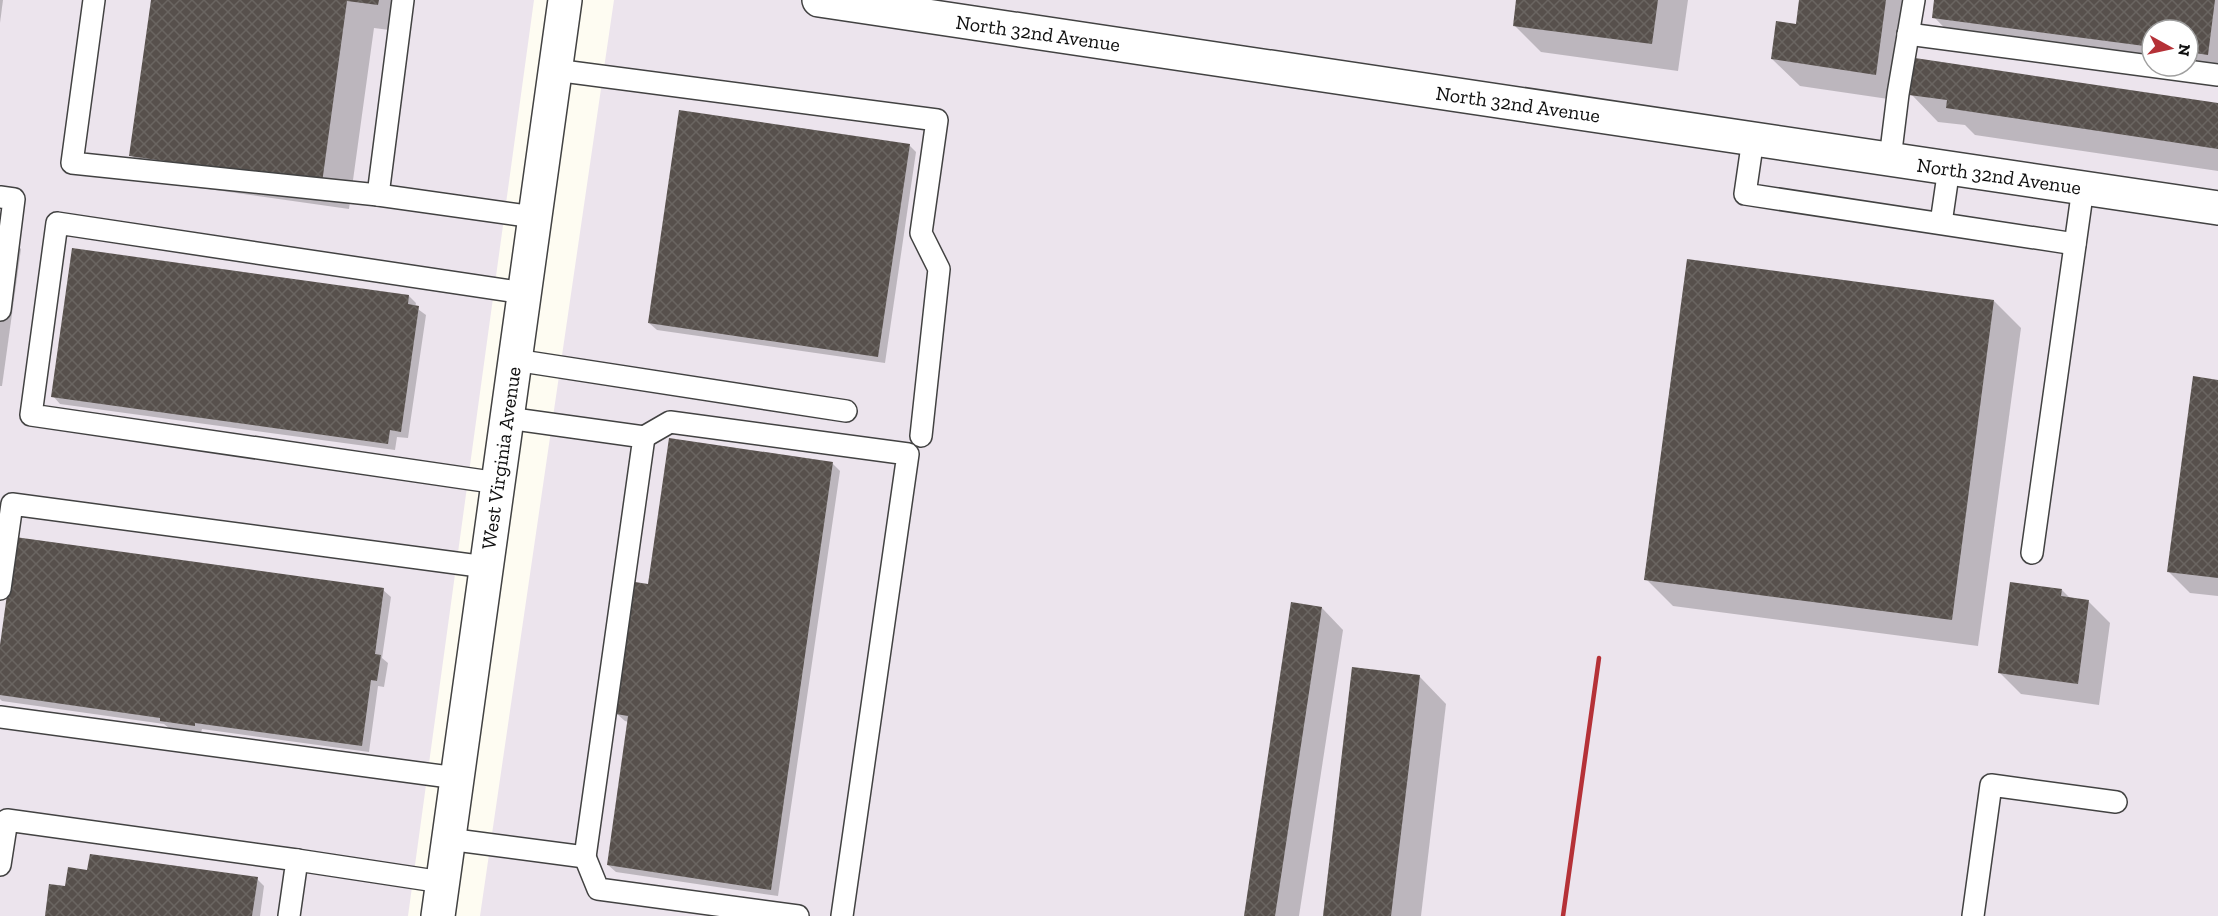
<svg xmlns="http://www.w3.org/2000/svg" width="2218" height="916" font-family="'Zilla Slab',serif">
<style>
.industrial{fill:#ece4ed;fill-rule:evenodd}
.shadow{fill:#0003;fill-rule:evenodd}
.building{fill:url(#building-cross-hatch)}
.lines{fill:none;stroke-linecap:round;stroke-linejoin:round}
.service-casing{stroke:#424242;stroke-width:24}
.minor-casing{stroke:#424242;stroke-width:36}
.tertiary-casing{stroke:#424242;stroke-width:36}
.service{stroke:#fff;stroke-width:21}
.minor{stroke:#fff;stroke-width:33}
.tertiary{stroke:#fff;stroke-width:33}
.rail{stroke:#b53137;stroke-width:4.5}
.labels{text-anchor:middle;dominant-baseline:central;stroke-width:6;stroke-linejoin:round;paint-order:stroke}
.street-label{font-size:20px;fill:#0f0f0f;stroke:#fff}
</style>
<defs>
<pattern id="building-cross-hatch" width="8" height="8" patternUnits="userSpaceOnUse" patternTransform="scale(1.5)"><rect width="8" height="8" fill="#57504c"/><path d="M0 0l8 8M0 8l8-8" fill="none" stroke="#6a6561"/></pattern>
</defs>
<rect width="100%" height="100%" fill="#fefcf2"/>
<!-- industrial -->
<g class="industrial">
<polygon points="0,0 534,0 408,916 0,916"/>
<path d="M614,0H2218V916H480ZM2152,30H2188V66H2152Z"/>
</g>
<!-- shadow -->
<g class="shadow">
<polygon points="0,0 3,0 0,23"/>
<polygon points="152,0 410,0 405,32 374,28 349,209 158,182 131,155"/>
<polygon points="1518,0 1688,0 1678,71 1541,52 1514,25"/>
<polygon points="1801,0 1917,0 1902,101 1800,86 1772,59 1797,26"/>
<path d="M1936,0H2218V79L1961,45L1934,17ZM2152,30H2188V66H2152Z"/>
<polygon points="1911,94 2218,104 2218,171 1975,135 1965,125 1938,122"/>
<polygon points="909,145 916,152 885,363 657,330 649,323"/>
<polygon points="0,228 21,249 2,386 0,386"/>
<polygon points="409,296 416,303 415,307 426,315 408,438 397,437 395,450 60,404 53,396"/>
<polygon points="1994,301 2021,328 1978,646 1673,606 1646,579"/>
<polygon points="2218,381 2218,596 2190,593 2168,571"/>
<polygon points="832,463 840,471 778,896 616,872 608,865 629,722 625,721 617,714 649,585"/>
<polygon points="383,590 391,597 382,658 388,663 384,687 378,686 369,752 202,729 201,733 169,728 164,724 2,701 0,699 0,657"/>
<polygon points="2062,590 2071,599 2088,601 2110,623 2099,705 2021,694 1999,672"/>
<polygon points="1322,608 1343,630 1299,916 1245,916"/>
<polygon points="1419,676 1446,704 1421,916 1324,916"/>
<polygon points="89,872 257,879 264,886 260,916 46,916 66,888"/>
</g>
<!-- building -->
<g class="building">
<polygon points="151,0 379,0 378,5 347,1 322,183 129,156"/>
<polygon points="1516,0 1658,0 1652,44 1513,26"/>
<polygon points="1799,0 1886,0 1876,75 1771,59 1776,21 1796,24"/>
<polygon points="1934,0 2215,0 2208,55 2188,52 2188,30 2152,30 2152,47 1932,18"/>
<polygon points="1915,58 2218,103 2218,149 1946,108 1947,100 1909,95"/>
<polygon points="679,110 910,144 878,357 648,323"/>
<polygon points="72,248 409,295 408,304 419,306 401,432 390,430 388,444 51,397"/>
<polygon points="1687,259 1994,300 1952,620 1644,580"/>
<polygon points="2193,376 2218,380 2218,578 2167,572"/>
<polygon points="669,438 833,462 771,890 607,865 628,716 616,714 635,582 648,584"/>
<polygon points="15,537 384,588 375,654 381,655 377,681 371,680 362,746 195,723 195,726 160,721 160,718 0,695 0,645"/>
<polygon points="2010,582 2062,589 2061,596 2089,600 2078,684 1998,673"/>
<polygon points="1291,602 1322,607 1275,916 1244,916"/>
<polygon points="1352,667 1420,675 1391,916 1323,916"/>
<polygon points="90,854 258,877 252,916 45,916 49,884 65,886 68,867 87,870"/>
</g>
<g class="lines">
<!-- service casing -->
<g class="service-casing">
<g id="service">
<polyline points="94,0 72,163 378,195"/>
<polyline points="403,0 378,195 534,217"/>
<polyline points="1908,34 2218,75"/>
<polyline points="555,70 937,120 921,233 939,269 921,436"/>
<polyline points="1753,139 1745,194 2075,244"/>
<polyline points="1890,159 1898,94 1914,0"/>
<polyline points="0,197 14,199 0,310"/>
<polyline points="1941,223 1949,168"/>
<polyline points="515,360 846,411"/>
<polyline points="644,437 670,422 908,454 842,916"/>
<polyline points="498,483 31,415 57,223 524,293"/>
<polyline points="2032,553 2083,188"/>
<polyline points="0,589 12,504 486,567"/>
<polyline points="0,717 457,778"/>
<polyline points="448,839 585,857 644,437 507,418"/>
<polyline points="585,857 598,889 798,916"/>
<polyline points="297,860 442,882"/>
<polyline points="0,865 7,820 297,860 289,916"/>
<polyline points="1973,916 1991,785 2116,802"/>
</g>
</g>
<!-- minor casing -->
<g class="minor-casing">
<polyline id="minor" points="819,0 2218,208"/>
</g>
<!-- tertiary casing -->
<g class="tertiary-casing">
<polyline id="tertiary" points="438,916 565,0"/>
</g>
<!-- service -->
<use href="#service" class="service"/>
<!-- minor -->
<use href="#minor" class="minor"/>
<!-- tertiary -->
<use href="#tertiary" class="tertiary"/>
<!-- rail -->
<polyline class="rail" points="1563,916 1599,658"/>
</g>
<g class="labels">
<!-- street labels -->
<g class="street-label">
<text transform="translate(1038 33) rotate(8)">North 32nd Avenue</text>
<text transform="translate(1518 104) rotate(8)">North 32nd Avenue</text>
<text transform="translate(1999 176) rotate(8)">North 32nd Avenue</text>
<text transform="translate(501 458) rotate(-82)">West Virginia Avenue</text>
</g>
</g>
<!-- north arrow -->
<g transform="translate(2170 48) rotate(98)"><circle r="28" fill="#ffffff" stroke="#9f9f9f" stroke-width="1.5"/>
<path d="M0-4.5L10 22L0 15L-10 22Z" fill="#b53137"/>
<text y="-9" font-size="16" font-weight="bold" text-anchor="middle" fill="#0f0f0f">N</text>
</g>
</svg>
